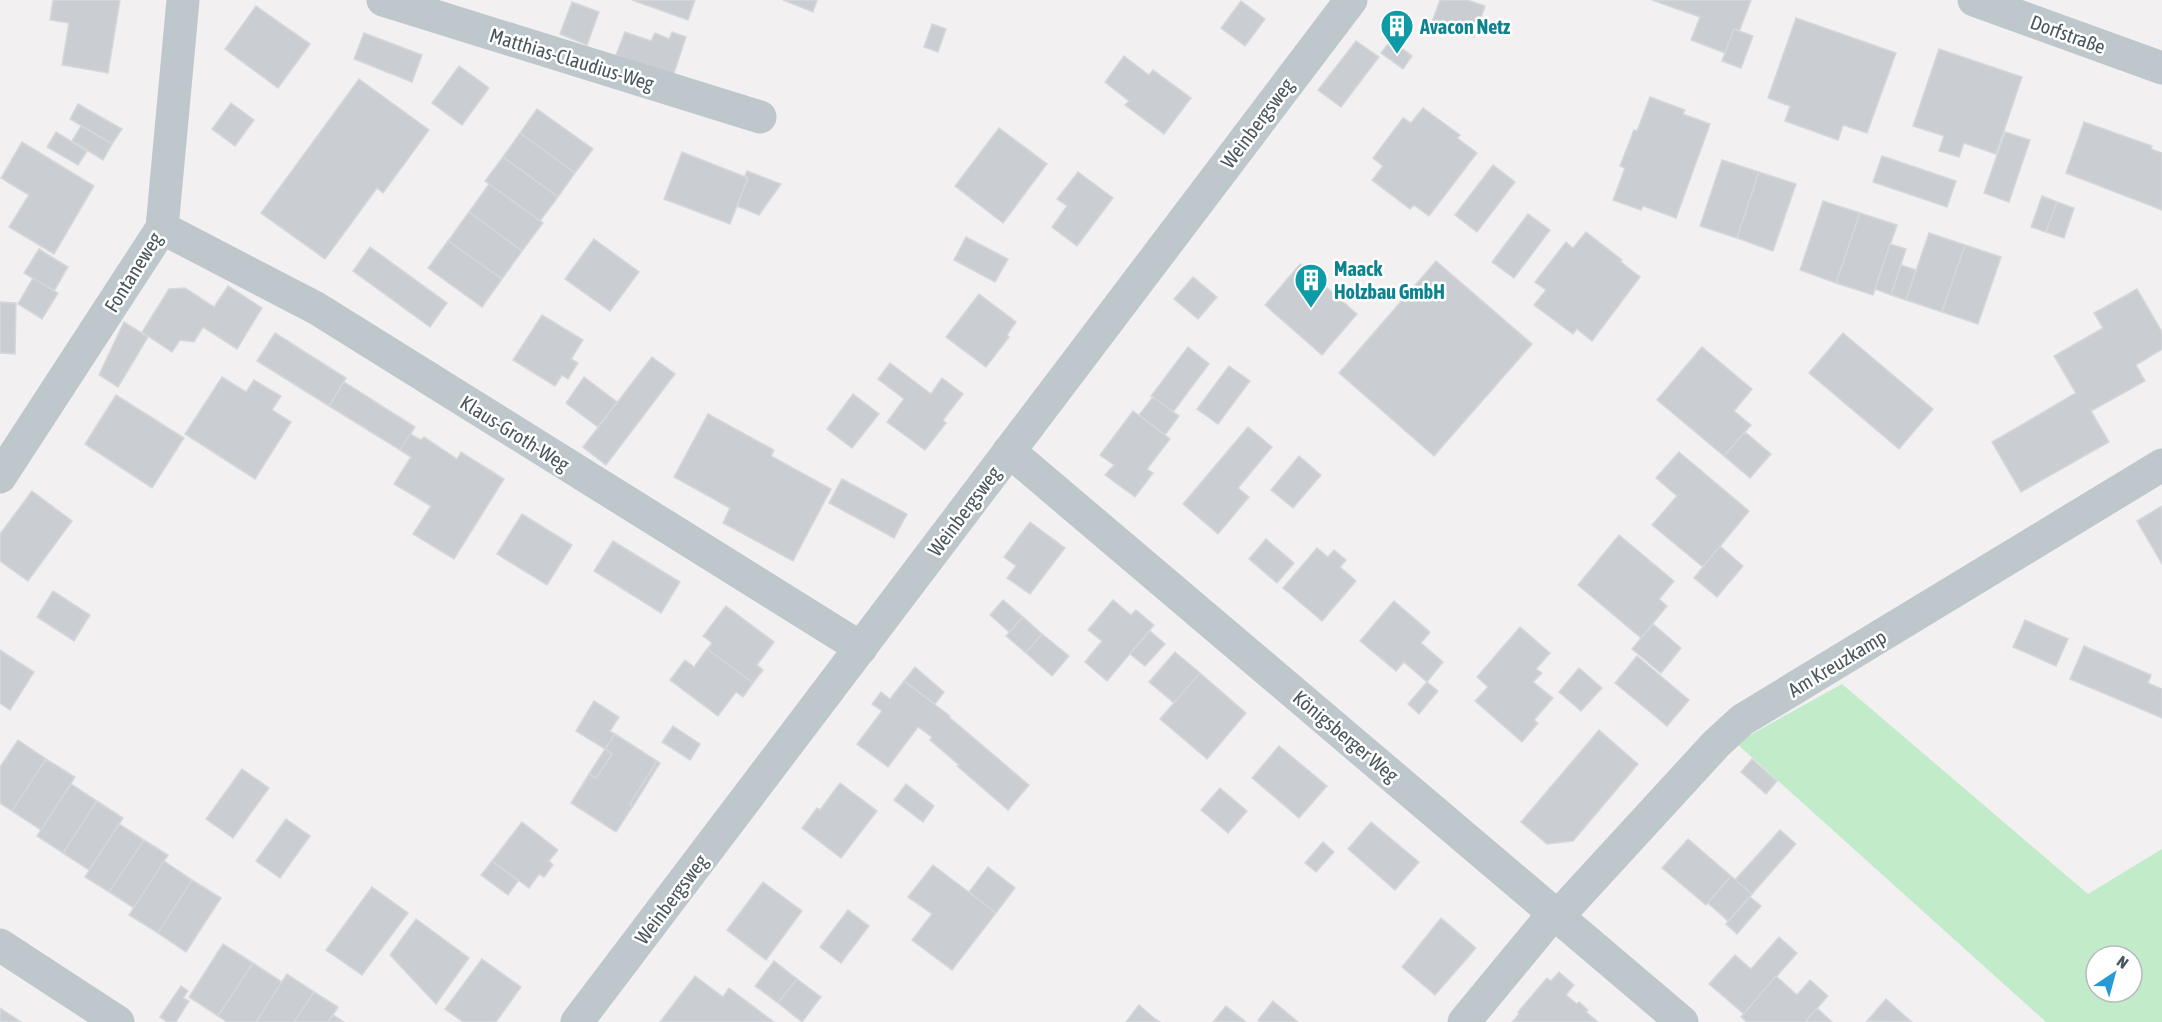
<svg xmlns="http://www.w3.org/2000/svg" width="2162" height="1022" font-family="'Asap Condensed',sans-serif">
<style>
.green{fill:#c2ecc9;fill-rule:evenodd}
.building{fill:#caced2;stroke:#d5d8db;stroke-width:1.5}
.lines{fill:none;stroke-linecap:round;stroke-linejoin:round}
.minor{stroke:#bdc7cc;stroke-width:33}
.labels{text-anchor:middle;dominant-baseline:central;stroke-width:5;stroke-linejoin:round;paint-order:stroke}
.culture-label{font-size:20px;font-weight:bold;fill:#0d838f;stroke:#fff;text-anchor:start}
.street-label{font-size:20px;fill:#49575c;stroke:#fff}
</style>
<rect width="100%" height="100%" fill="#f2f0f1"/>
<!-- green -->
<path class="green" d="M1842,684L2088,894L2162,849V1022H2046L1736,743ZM2096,956H2132V992H2096Z"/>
<!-- building -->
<g class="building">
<polygon points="53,0 120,0 108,73 62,65 69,23 50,20"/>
<polygon points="632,0 695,0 688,20"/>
<polygon points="783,0 817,0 813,12"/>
<polygon points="1440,0 1467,0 1485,6 1474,37 1432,22"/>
<polygon points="1652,0 1751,0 1739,32 1734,29 1725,53 1691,40 1700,17"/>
<polygon points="1241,1 1265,19 1245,46 1221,28"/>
<polygon points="572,2 599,12 587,45 560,34"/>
<polygon points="256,6 310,44 278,88 225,49"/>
<polygon points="1796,18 1896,53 1867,133 1843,125 1838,140 1785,121 1790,106 1768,98"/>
<polygon points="932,24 946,29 938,52 924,47"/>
<polygon points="1734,29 1753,36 1741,68 1722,61"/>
<polygon points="625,32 651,41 655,33 669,39 672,32 686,37 673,76 616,55"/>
<polygon points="364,33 422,55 412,82 354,59"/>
<polygon points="1391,40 1412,56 1403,69 1381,53"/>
<polygon points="1356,41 1379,57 1341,107 1318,90"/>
<polygon points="1939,49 2022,77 1996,154 1964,143 1959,157 1939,151 1944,136 1913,126"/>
<polygon points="1124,56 1149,75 1153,70 1191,98 1164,134 1125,105 1129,101 1105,82"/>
<polygon points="459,66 489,88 462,125 432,103"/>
<polygon points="359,79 429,130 383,193 377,188 325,259 261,213"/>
<polygon points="1650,97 1685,110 1683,114 1710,124 1676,218 1643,206 1641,210 1613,200 1625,168 1620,166 1634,130 1637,131"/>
<polygon points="231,103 254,120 235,146 212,129"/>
<polygon points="78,104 122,129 112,144 70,119"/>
<polygon points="1423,108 1460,135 1457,138 1477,153 1429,216 1414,205 1410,209 1372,180 1383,166 1373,158 1403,118 1411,123"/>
<polygon points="537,109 593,149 575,173 520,133"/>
<polygon points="2084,122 2152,146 2151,149 2162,153 2162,210 2066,173"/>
<polygon points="81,126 112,144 103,160 72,141"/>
<polygon points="999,128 1047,164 1003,223 955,186"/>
<polygon points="56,132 87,151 78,165 47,147"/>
<polygon points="2005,132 2030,140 2009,202 1984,193"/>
<polygon points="520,133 575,173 558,197 503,157"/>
<polygon points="22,142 94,186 54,254 9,227 29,195 1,178"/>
<polygon points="682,152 748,178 730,224 664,199"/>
<polygon points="1882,156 1956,181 1947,207 1873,182"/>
<polygon points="503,157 558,197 540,221 485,181"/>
<polygon points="1722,160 1759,172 1737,238 1700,226"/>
<polygon points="1493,165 1515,182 1477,232 1455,215"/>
<polygon points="747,171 781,184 759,215 737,206 748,178 745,176"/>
<polygon points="1078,172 1113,198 1077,246 1052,227 1067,206 1057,199"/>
<polygon points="1759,172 1796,184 1773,251 1737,238"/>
<polygon points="489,184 543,223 522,251 469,212"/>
<polygon points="2042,196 2057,202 2046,232 2031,227"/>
<polygon points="1823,201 1860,213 1836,283 1800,270"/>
<polygon points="2057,202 2074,208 2064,238 2046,232"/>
<polygon points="469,212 522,251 502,279 448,241"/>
<polygon points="1860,213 1897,225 1873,295 1836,283"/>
<polygon points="1528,214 1550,230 1514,278 1492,262"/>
<polygon points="1586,232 1622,260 1621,262 1640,277 1592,341 1577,329 1573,334 1534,305 1546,290 1535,282 1566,242 1573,248"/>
<polygon points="1929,233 1965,245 1942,312 1906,300"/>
<polygon points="966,237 1008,259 995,282 954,260"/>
<polygon points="594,239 639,272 610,311 565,279"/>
<polygon points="448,241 502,279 482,307 428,268"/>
<polygon points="1890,244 1906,249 1891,295 1875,289"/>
<polygon points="1965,245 2001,257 1978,324 1942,312"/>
<polygon points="370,247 447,303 430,327 353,271"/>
<polygon points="39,249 68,267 54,291 24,273"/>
<polygon points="1436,261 1532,344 1434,456 1339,373"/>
<polygon points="1300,264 1357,314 1322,355 1265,305"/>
<polygon points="1901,265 1916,270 1906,300 1891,295"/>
<polygon points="1193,277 1217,297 1198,319 1174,299"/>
<polygon points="33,278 58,293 42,319 18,304"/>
<polygon points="228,286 262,308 237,349 203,327 194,342 180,340 172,352 142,332 169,289 185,288 214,307"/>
<polygon points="2137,289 2162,332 2162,349 2136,365 2145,381 2091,411 2109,442 2021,492 1992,442 2076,393 2054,356 2103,328 2094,313"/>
<polygon points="979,294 1016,322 1007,335 1009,337 986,367 946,337"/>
<polygon points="0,302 16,303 15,354 0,353"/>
<polygon points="542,315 583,340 571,359 578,363 568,379 562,375 555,386 513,360"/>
<polygon points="124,322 148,337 118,387 99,375"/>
<polygon points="275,333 346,378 329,406 257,361"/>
<polygon points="1843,333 1933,409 1899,449 1809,373"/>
<polygon points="1188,347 1209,364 1173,412 1151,396"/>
<polygon points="1702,347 1752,389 1734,411 1751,425 1724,456 1657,400"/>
<polygon points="652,357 675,374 606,465 583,447"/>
<polygon points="890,363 931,394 942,378 963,394 943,420 946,423 925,450 887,422 904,399 878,379"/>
<polygon points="1229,366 1250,381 1218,424 1197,409"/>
<polygon points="222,377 246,392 254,380 281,396 272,410 291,422 255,479 185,434"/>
<polygon points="584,377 617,402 598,427 566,403"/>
<polygon points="344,382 415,427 400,450 329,406"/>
<polygon points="853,394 879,414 852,448 827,429"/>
<polygon points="116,395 184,438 152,488 85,444"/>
<polygon points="1153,397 1179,416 1165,435 1139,415"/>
<polygon points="1133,411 1170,439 1147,469 1153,473 1135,497 1105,475 1114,465 1100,455"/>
<polygon points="708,414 774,450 771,456 831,489 793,561 723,523 730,508 674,477"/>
<polygon points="1248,427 1272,447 1238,488 1249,497 1218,534 1183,504"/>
<polygon points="1745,432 1771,454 1750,478 1724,456"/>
<polygon points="410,434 421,440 424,437 457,459 461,452 504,479 454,559 413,534 431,506 394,484 411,457 400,450"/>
<polygon points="1679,452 1749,511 1703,567 1652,525 1677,496 1656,478"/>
<polygon points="1299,456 1321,475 1293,508 1271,490"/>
<polygon points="842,479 907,514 894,538 829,503"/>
<polygon points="32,491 72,521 28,581 0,561 0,534"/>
<polygon points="2162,506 2162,564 2137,521"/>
<polygon points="522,514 572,545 547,585 497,554"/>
<polygon points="1030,522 1065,548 1030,594 1007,578 1016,566 1004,557"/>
<polygon points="1619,535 1674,581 1659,599 1667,606 1641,638 1578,585"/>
<polygon points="1266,539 1294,563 1277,583 1249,559"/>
<polygon points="613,541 680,582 661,613 594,571"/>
<polygon points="1720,546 1743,566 1717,597 1694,578"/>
<polygon points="1317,548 1328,557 1334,550 1346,560 1340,567 1356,581 1322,621 1283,588"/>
<polygon points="53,591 90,615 74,641 37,617"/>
<polygon points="1003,600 1023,617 1010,633 990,615"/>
<polygon points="1113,600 1131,615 1136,610 1154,625 1107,681 1085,662 1102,641 1088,630"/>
<polygon points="1394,601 1430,632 1421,643 1443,662 1427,682 1404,662 1396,671 1360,641"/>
<polygon points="726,606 774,642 757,665 763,670 753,683 707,649 712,643 703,636"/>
<polygon points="1023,617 1042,634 1026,653 1006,636"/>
<polygon points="2025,620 2068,639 2056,666 2013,647"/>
<polygon points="1653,624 1681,648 1661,673 1632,649"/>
<polygon points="1520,627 1550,653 1536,669 1542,673 1533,682 1553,698 1534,720 1538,723 1522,742 1475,701 1488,687 1477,677"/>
<polygon points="1150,631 1165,644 1145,666 1130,654"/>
<polygon points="1042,634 1069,656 1052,676 1026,653"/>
<polygon points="2084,646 2151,675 2148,683 2162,689 2162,718 2070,679"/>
<polygon points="707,649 753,683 743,697 736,692 718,716 670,680 685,660 694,667"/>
<polygon points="0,650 34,672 10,710 0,703"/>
<polygon points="1175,652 1200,673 1174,703 1149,682"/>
<polygon points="1637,656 1689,700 1667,726 1615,683"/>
<polygon points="915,667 944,692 935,704 904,681"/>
<polygon points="1579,668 1602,688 1581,711 1559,692"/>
<polygon points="1200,673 1246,713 1207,759 1160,719"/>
<polygon points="904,681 950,716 949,717 1029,785 1008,810 957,766 959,765 930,740 932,737 918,727 888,767 857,744 882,711 872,704 881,692 890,699"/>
<polygon points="1427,682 1438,691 1419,714 1408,704"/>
<polygon points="594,701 619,717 610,731 615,734 605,749 576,731"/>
<polygon points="673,726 700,744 690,760 662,742"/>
<polygon points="1599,730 1638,764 1573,841 1547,844 1521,822"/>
<polygon points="615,734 657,761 630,804 633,806 616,832 571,803 589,774 596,778 612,754 605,749"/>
<polygon points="18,740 46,759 12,811 0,803 0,767"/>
<polygon points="1279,746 1327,786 1299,818 1252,778"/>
<polygon points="605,749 612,754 596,778 589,774"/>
<polygon points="46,759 75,777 41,830 12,811"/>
<polygon points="1752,759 1777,781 1766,794 1741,772"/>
<polygon points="657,761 660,763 633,806 630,804"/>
<polygon points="242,769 269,788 233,838 206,819"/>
<polygon points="840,783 877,811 841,858 802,828 817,808 820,810"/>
<polygon points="71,784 97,801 63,853 37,836"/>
<polygon points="906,784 934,806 923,822 894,800"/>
<polygon points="1220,788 1247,811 1228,833 1201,810"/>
<polygon points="97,801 123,818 89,870 63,853"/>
<polygon points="286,819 310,836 280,878 256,861"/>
<polygon points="522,822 558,850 549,861 553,865 544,877 539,874 529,888 492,861"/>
<polygon points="1371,822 1419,862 1395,890 1348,849"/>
<polygon points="119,824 144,840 109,892 85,877"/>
<polygon points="1780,830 1796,844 1752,894 1735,880"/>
<polygon points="1688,839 1731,876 1706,905 1662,868"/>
<polygon points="144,840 168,855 134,908 109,892"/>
<polygon points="1323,842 1334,852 1316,872 1305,863"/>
<polygon points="164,861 192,880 158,933 129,915"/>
<polygon points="492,861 518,881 508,895 481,875"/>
<polygon points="933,865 996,913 952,970 912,940 932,914 908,897"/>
<polygon points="988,867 1015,888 996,913 969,892"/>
<polygon points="1731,876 1752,894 1728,921 1708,903"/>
<polygon points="192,880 221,898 186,952 158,933"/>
<polygon points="763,882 802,911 766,960 727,930"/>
<polygon points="372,887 408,913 362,975 326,950"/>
<polygon points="1750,897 1761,906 1737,934 1726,924"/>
<polygon points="848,910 869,926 841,963 820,947"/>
<polygon points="1441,918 1476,948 1435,995 1402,967"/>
<polygon points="416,919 469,958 436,1004 390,955"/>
<polygon points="1779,937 1797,953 1744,1014 1709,984 1735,955 1751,969"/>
<polygon points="223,944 253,963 218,1016 189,997"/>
<polygon points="482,959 521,987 496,1022 463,1022 445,1009"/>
<polygon points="774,961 797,979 778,1003 755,986"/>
<polygon points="253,963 282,982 256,1022 227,1022 218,1016"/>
<polygon points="1559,972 1574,985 1566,995 1577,1004 1579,1002 1588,1010 1586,1012 1598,1022 1512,1022 1519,1014 1518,1012 1547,978 1551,981"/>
<polygon points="287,974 314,992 294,1022 256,1022"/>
<polygon points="695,976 723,997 729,988 774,1022 660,1022"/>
<polygon points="1776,976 1797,995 1810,980 1828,996 1805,1022 1747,1022 1741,1017"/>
<polygon points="797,979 821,997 802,1022 778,1003"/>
<polygon points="181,986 188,991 183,998 189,1001 176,1022 167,1022 160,1017"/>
<polygon points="314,992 338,1007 333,1015 328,1022 294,1022"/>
<polygon points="1886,999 1905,1016 1912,1022 1867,1021"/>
<polygon points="1273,1001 1298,1022 1260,1022 1258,1020"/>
<polygon points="1139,1005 1155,1019 1160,1022 1126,1022"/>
<polygon points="1226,1006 1246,1022 1213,1022"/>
<polygon points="0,1008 21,1022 0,1022"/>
<polygon points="1817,1008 1832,1022 1805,1022"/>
<polygon points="333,1015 344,1022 328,1022"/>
</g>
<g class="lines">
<!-- minor -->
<g class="minor">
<polyline points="383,0 760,117"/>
<polyline points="1974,0 2162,68"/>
<polyline points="162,228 316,308 861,648"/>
<polyline points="1009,451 1682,1022"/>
<polyline points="0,477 162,228 183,0"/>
<polyline points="1558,916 1716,744 1742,720 2162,465"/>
<polyline points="0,945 118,1022"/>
<polyline points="577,1022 1351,0"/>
<polyline points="1464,1022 1554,913"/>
</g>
</g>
<!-- icons -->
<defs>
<g id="building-pin" transform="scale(1.725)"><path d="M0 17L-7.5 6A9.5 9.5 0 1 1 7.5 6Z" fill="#0f9aa8" stroke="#fff"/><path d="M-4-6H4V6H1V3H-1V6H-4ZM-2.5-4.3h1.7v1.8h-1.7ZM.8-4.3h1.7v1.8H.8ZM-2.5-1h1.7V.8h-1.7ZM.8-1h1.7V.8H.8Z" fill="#fff"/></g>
</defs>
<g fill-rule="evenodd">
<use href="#building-pin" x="1397" y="26"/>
<use href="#building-pin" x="1311" y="280"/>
</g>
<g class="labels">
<!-- culture labels -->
<g class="culture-label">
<text x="1420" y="26">Avacon Netz</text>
<text x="1334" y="268">Maack<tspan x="1334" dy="23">Holzbau GmbH</tspan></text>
</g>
<!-- street labels -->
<g class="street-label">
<text transform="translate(2068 34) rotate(20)">Dorfstraße</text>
<text transform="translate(572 59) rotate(17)">Matthias-Claudius-Weg</text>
<text transform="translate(1257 123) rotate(-53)">Weinbergsweg</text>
<text transform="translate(133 272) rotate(-58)">Fontaneweg</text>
<text transform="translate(515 433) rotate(32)">Klaus-Groth-Weg</text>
<text transform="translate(964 511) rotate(-53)">Weinbergsweg</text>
<text transform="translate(1837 663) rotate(-31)">Am Kreuzkamp</text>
<text transform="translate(1346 736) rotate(40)">Königsberger Weg</text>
<text transform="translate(671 899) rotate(-53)">Weinbergsweg</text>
</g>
</g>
<!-- north arrow -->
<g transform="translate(2114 974) rotate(36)"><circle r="28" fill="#ffffff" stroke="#b6bcbe" stroke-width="1.5"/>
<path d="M0-4.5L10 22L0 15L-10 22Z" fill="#269ad6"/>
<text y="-9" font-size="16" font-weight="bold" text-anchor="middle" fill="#49575c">N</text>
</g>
</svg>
